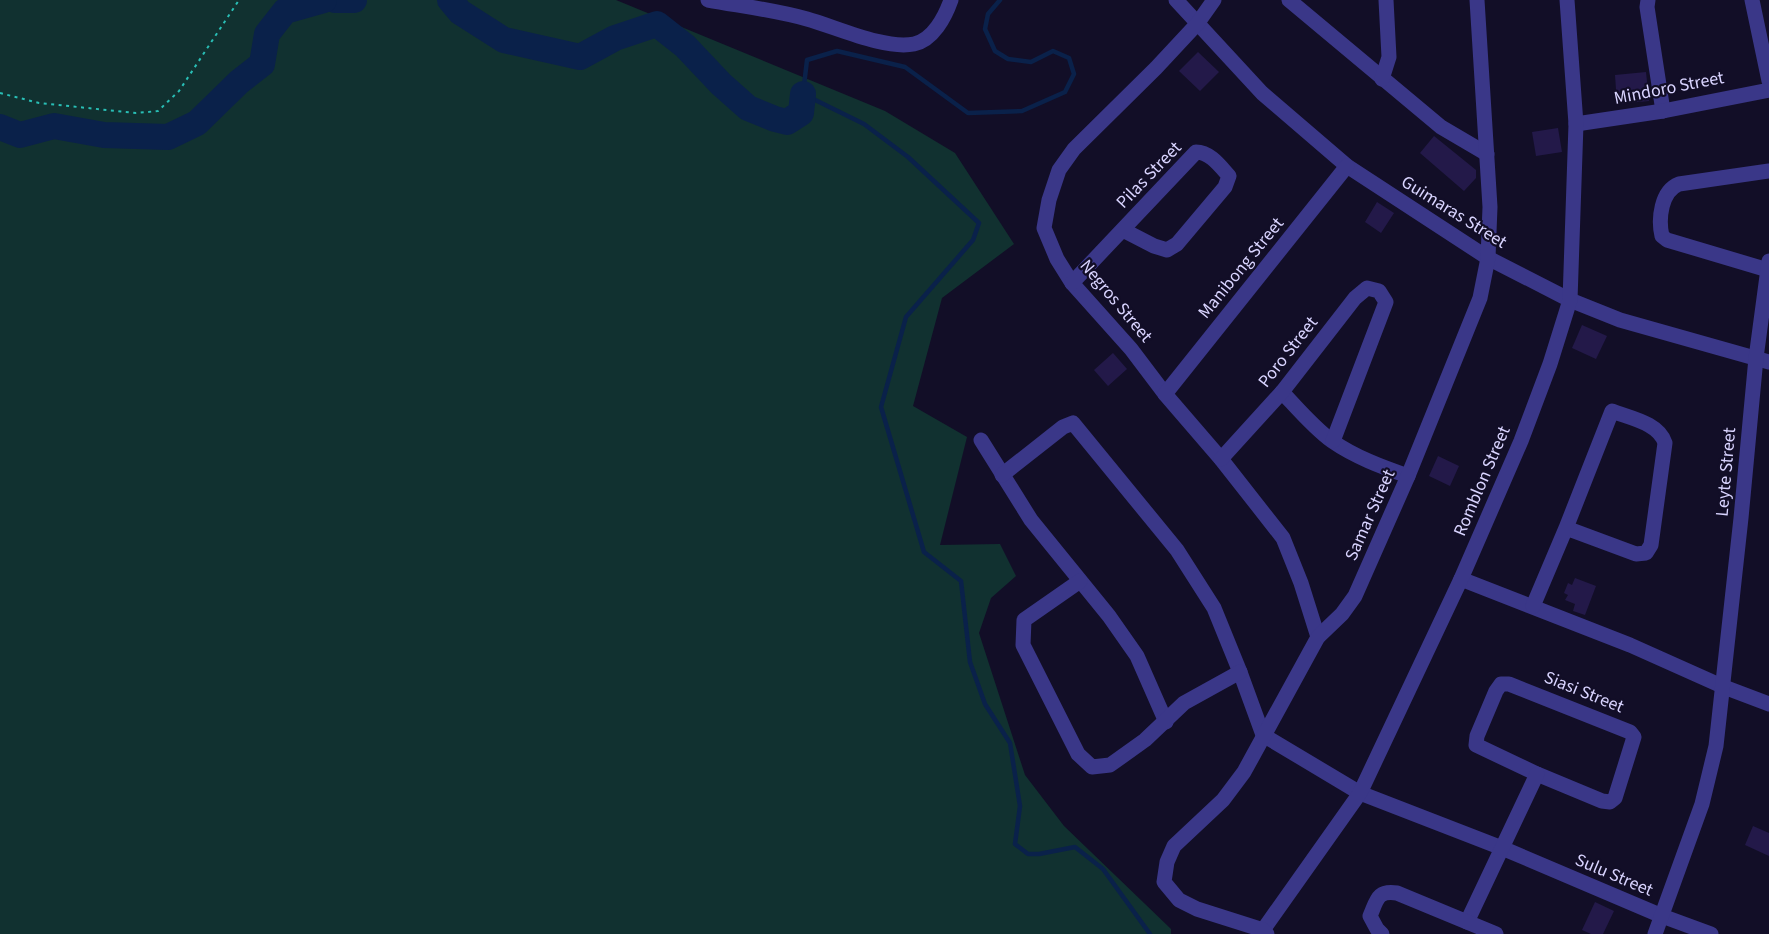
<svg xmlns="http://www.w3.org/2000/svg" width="1769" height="934" font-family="'Source Sans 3',sans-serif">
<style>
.green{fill:#113130}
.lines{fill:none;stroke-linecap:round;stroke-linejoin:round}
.stream{stroke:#0a214a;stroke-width:4.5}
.river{stroke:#0a214a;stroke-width:26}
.building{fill:#231949}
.path{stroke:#29beb5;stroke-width:2;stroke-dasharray:3 4.5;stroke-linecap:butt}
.street{stroke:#3a3788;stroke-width:15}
.labels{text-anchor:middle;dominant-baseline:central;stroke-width:4.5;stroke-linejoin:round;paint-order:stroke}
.street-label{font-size:18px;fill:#d9d4ff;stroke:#120e27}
</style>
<rect width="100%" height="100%" fill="#120e27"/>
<!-- green -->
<polygon class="green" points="0,0 616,0 885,111 955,153 1014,244 942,298 913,406 967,437 940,545 1000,544 1016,576 991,598 979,633 1025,775 1064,826 1171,929 1171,934 0,934"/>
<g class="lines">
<!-- stream -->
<polyline class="stream" points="1000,0 988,14 985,29 995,51 1008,59 1031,62 1053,51 1069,58 1074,74 1065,92 1022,111 968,113 905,67 837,51 807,60 803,94 864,124 908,157 979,223 973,240 906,317 881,407 924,552 961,581 970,662 985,704 1010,743 1020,806 1015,844 1028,854 1039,854 1075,847 1103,869 1150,934"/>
<!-- river -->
<g class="river">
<polyline points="335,0 354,0"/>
<polyline points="450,0 460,12 504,40 580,57 615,38 657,24 685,46 721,84 748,108 775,119 787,122 801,113 803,94"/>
<polyline points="0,127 20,135 54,126 104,135 168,137 197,123 239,82 262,64 267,34 285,11 324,0"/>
</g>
</g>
<!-- building -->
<g class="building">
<polygon points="1198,52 1219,72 1200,91 1179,71"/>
<polygon points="1646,72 1649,101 1617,104 1615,75"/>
<polygon points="1558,128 1562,152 1536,156 1532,132"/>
<polygon points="1434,136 1476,170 1476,178 1464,191 1420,153"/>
<polygon points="1377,202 1394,213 1381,233 1365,222"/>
<polygon points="1582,325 1607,336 1596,359 1572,348"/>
<polygon points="1113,353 1127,369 1108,386 1094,370"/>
<polygon points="1438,456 1459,466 1450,486 1429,476"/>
<polygon points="1575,578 1596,586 1585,615 1573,611 1575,604 1565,600 1568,595 1564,593 1568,583 1572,585"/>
<polygon points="1753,826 1769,833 1769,856 1745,845"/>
<polygon points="1595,902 1614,911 1603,934 1591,934 1582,930"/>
</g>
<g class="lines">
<!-- path -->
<polyline class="path" points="0,93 39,103 136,113 158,111 179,91 239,0"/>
<!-- street -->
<g class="street">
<path d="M708,0C741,6 775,10 807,19C836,27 885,50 914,44C933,40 945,17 951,0"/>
<polyline points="1176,0 1262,93 1347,166 1488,258 1570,300 1620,320 1769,362"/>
<polyline points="1214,0 1197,24 1156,68 1074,149 1059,170 1049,200 1044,228 1057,259 1072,283 1131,349 1165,394 1221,459 1283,538 1301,583 1318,637"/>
<polyline points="1289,0 1441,127 1487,154"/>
<polyline points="1648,0 1647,7 1663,111"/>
<polyline points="1752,0 1769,81"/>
<polyline points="1382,79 1389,57 1386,0"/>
<polyline points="1576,124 1663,111 1769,90"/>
<path d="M1768,270L1667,240L1662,236C1658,219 1661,191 1679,184L1769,171"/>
<path d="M1072,283L1196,152C1210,152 1220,166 1229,176L1225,187L1177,244L1167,250L1154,246L1123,230"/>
<path d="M1282,392C1298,409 1314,428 1332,441C1355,457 1382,467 1408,476"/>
<polyline points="1165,394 1347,166"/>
<polyline points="981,440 1031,520 1109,616 1137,656 1166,722"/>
<polyline points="1221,459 1282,392 1355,298 1367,288 1379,291 1386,302 1333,441"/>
<polyline points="1002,475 1063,427 1073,423 1177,550 1214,608 1240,672 1263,735 1360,793 1502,848 1662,916 1711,934"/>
<polyline points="1461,579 1630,645 1724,687 1769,704"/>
<polyline points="1080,581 1024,620 1023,645 1078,754 1092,767 1110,765 1145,740 1184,703 1240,672"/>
<path d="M1533,606L1566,528L1612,411C1630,418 1659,423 1665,443L1651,545L1646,553L1636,554L1566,528"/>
<polygon points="1501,684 1509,684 1630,732 1634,737 1615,798 1610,802 1602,801 1537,774 1476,745 1477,736 1496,691"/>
<polyline points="1467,922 1537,774"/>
<polyline points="1263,930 1360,793 1461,579 1521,441 1550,364 1570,300 1576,124 1567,0"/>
<polyline points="1267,934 1263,930 1197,909 1179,900 1164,882 1167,862 1174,846 1223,800 1244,772 1318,637 1342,614 1355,596 1408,476 1480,298 1488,258 1490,207 1477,0"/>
<path d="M1382,934L1377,929L1370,916C1377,900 1377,890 1397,893L1496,934"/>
<polyline points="1655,934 1702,804 1716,746 1741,518 1756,358 1769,261"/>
</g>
</g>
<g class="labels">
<!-- street labels -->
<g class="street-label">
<text transform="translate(1669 88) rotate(-11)">Mindoro Street</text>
<text transform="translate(1149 175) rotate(-46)">Pilas Street</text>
<text transform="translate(1454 212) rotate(32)">Guimaras Street</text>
<text transform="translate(1241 268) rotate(-51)">Manibong Street</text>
<text transform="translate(1116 301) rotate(50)">Negros Street</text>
<text transform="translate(1288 352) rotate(-52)">Poro Street</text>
<text transform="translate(1726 472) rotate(-85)">Leyte Street</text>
<text transform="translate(1482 481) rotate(-67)">Romblon Street</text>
<text transform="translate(1370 515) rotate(-66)">Samar Street</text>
<text transform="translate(1584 692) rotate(22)">Siasi Street</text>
<text transform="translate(1614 875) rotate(23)">Sulu Street</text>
</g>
</g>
</svg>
